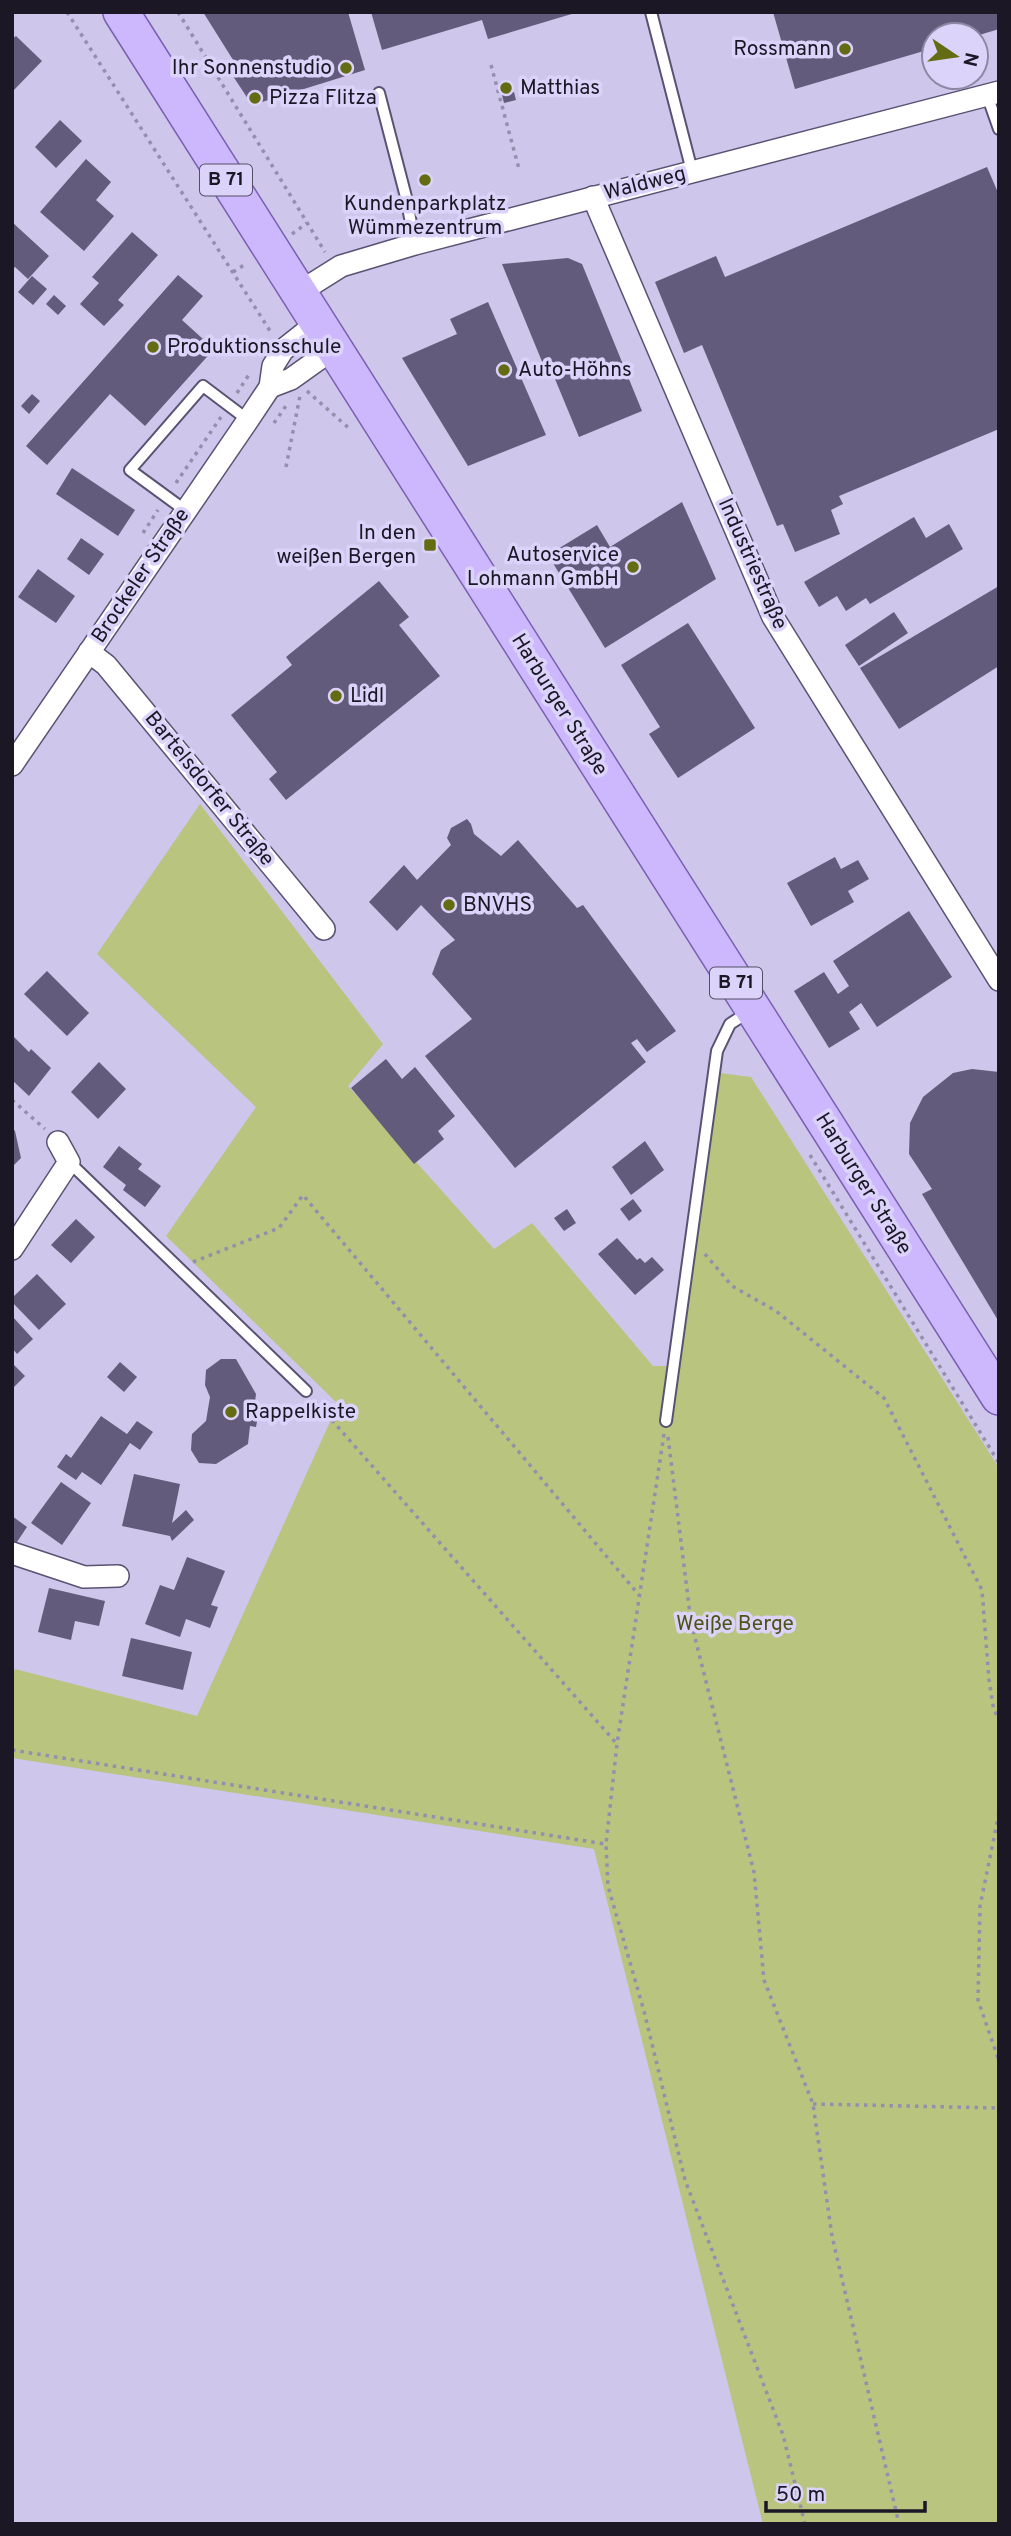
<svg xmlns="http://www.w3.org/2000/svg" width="1011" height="2536" font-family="Overpass,sans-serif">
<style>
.green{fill:#b9c47f}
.building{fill:#635b7c}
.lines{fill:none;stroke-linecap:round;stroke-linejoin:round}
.lane-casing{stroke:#5a5272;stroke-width:14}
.street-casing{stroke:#5a5272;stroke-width:24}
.primary-casing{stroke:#7960b1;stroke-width:38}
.path{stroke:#958eac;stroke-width:3.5;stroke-dasharray:3.5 5;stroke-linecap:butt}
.lane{stroke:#fff;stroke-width:10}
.street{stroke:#fff;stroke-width:21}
.primary{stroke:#cdb8fe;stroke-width:35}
.poi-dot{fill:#636c12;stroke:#dbd3f9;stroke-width:2.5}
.labels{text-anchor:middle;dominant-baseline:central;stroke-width:7;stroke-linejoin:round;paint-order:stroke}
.shield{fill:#dbd3f9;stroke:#554f65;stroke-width:2}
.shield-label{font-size:19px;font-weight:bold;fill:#1b1725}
.poi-label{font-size:21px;fill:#1b1725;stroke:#dbd3f9;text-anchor:start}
.street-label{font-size:21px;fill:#1b1725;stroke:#dbd3f9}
.park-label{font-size:21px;fill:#4c5315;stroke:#dbd3f9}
</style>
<rect width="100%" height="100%" fill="#cec6eb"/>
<!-- green -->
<polygon class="green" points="200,804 383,1044 348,1086 494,1249 532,1223 653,1366 680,1366 720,1073 751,1077 999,1468 999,2524 763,2524 594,1849 12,1758 12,1678 15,1669 197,1716 338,1404 166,1236 256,1107 97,954"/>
<!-- building -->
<g class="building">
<polygon points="203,12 348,12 365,70 252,105 227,67 235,63"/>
<polygon points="371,12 575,12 575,13 488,39 482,20 382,50"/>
<polygon points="773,12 999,12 999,29 976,36 934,35 934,48 795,89"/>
<polygon points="16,36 42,61 12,92 12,39"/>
<polygon points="511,83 513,90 501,93 499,86"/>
<polygon points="514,92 516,100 504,103 502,95"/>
<polygon points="60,120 82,141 56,168 35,147"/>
<polygon points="86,159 111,182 96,200 114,216 84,251 40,212"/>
<polygon points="987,167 999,195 999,429 839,496 843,504 831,510 840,534 795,552 783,524 777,526 702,345 684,353 655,282 716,256 725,277"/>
<polygon points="12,222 49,256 28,279 15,267 12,269"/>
<polygon points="132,232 158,255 118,300 124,305 104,326 80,304 99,283 92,277"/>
<polygon points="568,258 582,264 642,411 579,437 548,362 543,364 502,264"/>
<polygon points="178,275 203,296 182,320 214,349 145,426 110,394 47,465 26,446"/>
<polygon points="32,276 47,289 33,305 18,292"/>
<polygon points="54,295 66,306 58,315 46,304"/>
<polygon points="488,302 546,435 468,466 402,358 457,334 450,319"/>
<polygon points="32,394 40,401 29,414 21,406"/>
<polygon points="72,468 135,510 118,536 56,494"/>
<polygon points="682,502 716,579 605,648 548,555 597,525 610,547"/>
<polygon points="914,517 926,538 949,524 963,549 870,604 866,598 846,611 837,596 819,607 804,582"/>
<polygon points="81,538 104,554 89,575 67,559"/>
<polygon points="38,569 75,596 56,623 18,597"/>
<polygon points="379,581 409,617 399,625 440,676 286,800 269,779 277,772 231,715 292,665 286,657"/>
<polygon points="999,586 999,666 899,729 860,668"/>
<polygon points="894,612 908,633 859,666 845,645"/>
<polygon points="688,623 755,728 678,778 649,734 660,727 621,665"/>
<polygon points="467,819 471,824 474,834 501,856 518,840 577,908 583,905 676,1031 647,1052 637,1039 631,1043 646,1062 515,1168 425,1056 472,1019 432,974 441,950 455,940 421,905 397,931 369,902 404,865 417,880 451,845 447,838 451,828"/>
<polygon points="835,857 841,869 858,860 869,879 848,891 854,902 811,926 787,883"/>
<polygon points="909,911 952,977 877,1027 861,1003 849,1012 860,1029 829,1048 794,991 824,972 838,994 849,986 833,961"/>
<polygon points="47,971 89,1013 67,1036 24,994"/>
<polygon points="12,1035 29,1052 31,1049 51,1068 29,1096 12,1080"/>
<polygon points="386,1059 402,1079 415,1067 455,1116 438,1131 444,1139 414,1164 351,1088"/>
<polygon points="99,1062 126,1089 98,1119 71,1092"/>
<polygon points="972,1069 999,1072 999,1322 922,1194 932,1189 909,1154 910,1123 923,1097 953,1073"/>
<polygon points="12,1128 15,1131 21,1158 12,1167"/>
<polygon points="645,1141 664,1170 631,1195 612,1167"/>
<polygon points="119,1146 142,1164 138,1169 161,1186 145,1207 123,1190 126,1185 103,1167"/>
<polygon points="633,1199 642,1211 629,1221 620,1209"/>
<polygon points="567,1209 576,1223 564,1231 554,1218"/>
<polygon points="76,1219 95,1237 71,1263 51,1245"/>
<polygon points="617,1238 637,1260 640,1258 645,1263 652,1257 664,1270 635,1295 598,1254"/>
<polygon points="37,1274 66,1304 39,1330 12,1302 12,1298"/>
<polygon points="12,1316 33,1339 17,1354 12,1348"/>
<polygon points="221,1359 236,1359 256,1394 254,1410 259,1411 256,1427 250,1426 248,1444 216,1464 199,1463 191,1450 192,1434 206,1421 210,1397 205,1385 206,1370"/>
<polygon points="120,1362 137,1377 124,1392 107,1377"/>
<polygon points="12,1363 25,1376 12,1389"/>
<polygon points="101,1416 127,1434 137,1421 153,1432 140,1450 130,1443 101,1485 82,1472 76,1480 57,1467 66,1454 71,1458"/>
<polygon points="134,1474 180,1484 172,1523 186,1510 194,1520 172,1541 170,1536 122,1526"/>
<polygon points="61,1482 91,1503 62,1545 31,1523"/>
<polygon points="12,1516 27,1527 15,1545 12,1543"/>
<polygon points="187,1557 225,1571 211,1605 218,1607 210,1628 186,1619 180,1637 145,1624 160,1585 174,1590"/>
<polygon points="49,1588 105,1601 99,1626 75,1621 71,1640 38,1632"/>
<polygon points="131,1638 192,1652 183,1690 122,1676"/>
</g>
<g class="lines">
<!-- lane casing -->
<g class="lane-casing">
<g id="lane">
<polyline points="651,12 692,171"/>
<polyline points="379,93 406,197 415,244"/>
<polyline points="987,95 999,129"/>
<polyline points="186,511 130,470 203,386 248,420"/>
<polyline points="69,1162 306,1391"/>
<polyline points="666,1421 717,1051 730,1024 750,1011"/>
</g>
</g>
<!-- street casing -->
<g class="street-casing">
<g id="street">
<polyline points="593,197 773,617 999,980"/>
<polyline points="298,293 341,266 415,244 999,92"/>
<polyline points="270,387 291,379 333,349"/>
<polyline points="89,652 106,665 324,929"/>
<polyline points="12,765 248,420 270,387 273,366 283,350 317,323"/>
<polyline points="12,1249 69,1162 58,1142"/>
<polyline points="12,1553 84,1577 118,1576"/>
</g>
</g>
<!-- primary casing -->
<g class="primary-casing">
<polyline id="primary" points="121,12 999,1397"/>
</g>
<!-- path -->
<g class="path">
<polyline points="67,12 272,334"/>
<polyline points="178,12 325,252"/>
<polyline points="491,65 519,169"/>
<polyline points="292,234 307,223"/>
<polyline points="233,272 247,263"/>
<polyline points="307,391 351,430"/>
<polyline points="237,393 250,373"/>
<polyline points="274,423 288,403"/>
<polyline points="286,467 300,396"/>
<polyline points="176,483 221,417"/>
<polyline points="143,533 158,510"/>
<polyline points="12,1100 45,1129"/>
<polyline points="810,1155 999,1463"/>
<polyline points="705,1254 732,1286 776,1311 884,1398 982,1590 989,1680 994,1711 999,1717"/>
<polyline points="193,1262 279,1228 303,1195 639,1595"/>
<polyline points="315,1401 617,1744"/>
<polyline points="664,1434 617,1744 606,1844 608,1886 644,2011 685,2180 783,2435 805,2524"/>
<polyline points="668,1437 691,1622 754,1872 764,1980 813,2104 832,2236 899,2524"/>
<polyline points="12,1750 605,1844"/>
<polyline points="999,1813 980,1906 978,2000 999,2061"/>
<polyline points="813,2104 999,2108"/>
</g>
<!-- lane -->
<use href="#lane" class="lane"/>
<!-- street -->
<use href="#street" class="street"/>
<!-- primary -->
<use href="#primary" class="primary"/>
</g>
<!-- markers -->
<g class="poi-dot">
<circle cx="845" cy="49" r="7"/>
<circle cx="346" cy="68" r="7"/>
<circle cx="506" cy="88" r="7"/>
<circle cx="255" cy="98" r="7"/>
<circle cx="425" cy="180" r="7"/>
<circle cx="153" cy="347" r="7"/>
<circle cx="504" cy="370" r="7"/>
<rect x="423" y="538" width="14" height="14" rx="3.5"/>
<circle cx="633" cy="567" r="7"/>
<circle cx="336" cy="696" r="7"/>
<circle cx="449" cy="905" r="7"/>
<circle cx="231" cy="1412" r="7"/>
</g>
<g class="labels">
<!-- shield labels -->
<g class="shield">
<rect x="200" y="164.5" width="52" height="31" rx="5"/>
<rect x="710" y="967.5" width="52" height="31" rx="5"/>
</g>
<g class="shield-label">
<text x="226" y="180">B 71</text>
<text x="736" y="983">B 71</text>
</g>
<!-- poi labels -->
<g class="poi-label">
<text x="831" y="49" text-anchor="end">Rossmann</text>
<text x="332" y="68" text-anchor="end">Ihr Sonnenstudio</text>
<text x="520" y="88">Matthias</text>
<text x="269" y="98">Pizza Flitza</text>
<text x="425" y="204" text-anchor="middle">Kundenparkplatz<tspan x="425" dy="24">Wümmezentrum</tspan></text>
<text x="167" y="347">Produktionsschule</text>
<text x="518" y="370">Auto-Höhns</text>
<text x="416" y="533" text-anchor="end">In den<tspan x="416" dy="24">weißen Bergen</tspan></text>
<text x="619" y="555" text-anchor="end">Autoservice<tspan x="619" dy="24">Lohmann GmbH</tspan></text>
<text x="350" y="696">Lidl</text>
<text x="463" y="905">BNVHS</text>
<text x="245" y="1412">Rappelkiste</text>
</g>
<!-- street labels -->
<g class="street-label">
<text transform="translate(645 184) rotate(-14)">Waldweg</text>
<text transform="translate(752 564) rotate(66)">Industriestraße</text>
<text transform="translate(141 576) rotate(-56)">Brockeler Straße</text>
<text transform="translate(559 705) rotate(58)">Harburger Straße</text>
<text transform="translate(209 789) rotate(51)">Bartelsdorfer Straße</text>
<text transform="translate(863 1184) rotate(58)">Harburger Straße</text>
</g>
<!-- park labels -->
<g class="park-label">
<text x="735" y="1624">Weiße Berge</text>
</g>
</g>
<!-- border -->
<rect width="1011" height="2536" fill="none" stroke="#1b1725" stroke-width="28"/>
<!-- north arrow -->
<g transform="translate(955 56) rotate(103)"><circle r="33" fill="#dbd3f9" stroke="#8e88a4" stroke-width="2"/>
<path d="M0-5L12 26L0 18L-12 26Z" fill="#636c12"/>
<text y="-10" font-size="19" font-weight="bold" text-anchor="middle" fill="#1b1725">N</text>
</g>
<!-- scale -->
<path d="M766 2501v10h159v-10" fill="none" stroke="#1b1725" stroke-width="3.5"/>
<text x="776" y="2501" font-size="21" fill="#1b1725" stroke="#dbd3f9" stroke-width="5" paint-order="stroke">50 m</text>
</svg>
